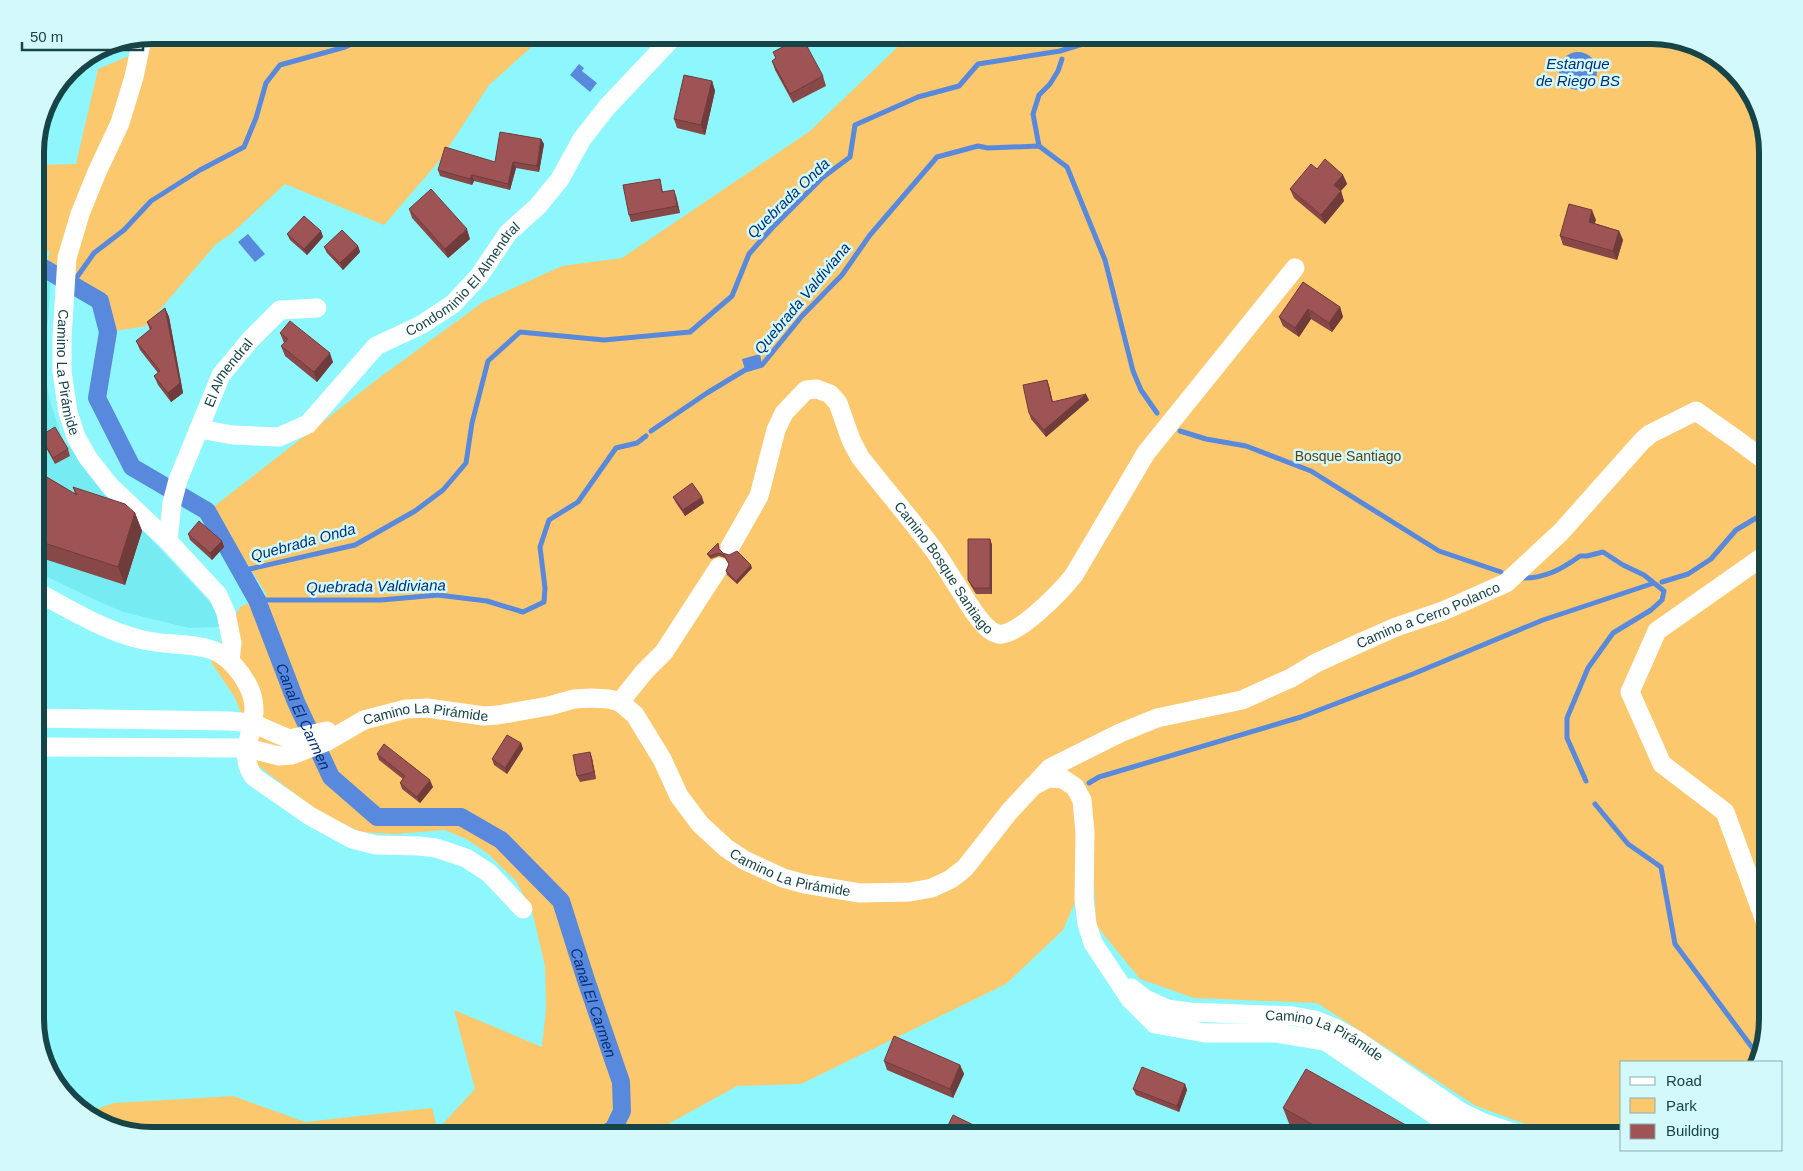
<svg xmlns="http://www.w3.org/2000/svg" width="1803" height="1171" font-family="Arial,sans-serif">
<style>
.built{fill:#76ecf2}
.green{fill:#fbc86e}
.water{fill:#5889dd}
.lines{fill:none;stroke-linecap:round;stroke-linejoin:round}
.stream{stroke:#5889dd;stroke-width:5}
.canal{stroke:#5889dd;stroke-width:18}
.minor{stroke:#fff;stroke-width:19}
.wall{fill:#884848}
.shaded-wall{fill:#6f3b3b}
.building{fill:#9e5454;stroke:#6f3b3b}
.labels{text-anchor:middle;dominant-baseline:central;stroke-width:5;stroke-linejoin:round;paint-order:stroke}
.street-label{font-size:14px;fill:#174547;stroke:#d3f9fb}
.park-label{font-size:14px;fill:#574014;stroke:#d3f9fb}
.water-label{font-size:15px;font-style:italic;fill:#022e78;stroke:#d3f9fb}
.rim{fill:none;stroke:#174547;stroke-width:6}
</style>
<rect width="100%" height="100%" fill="#8ef7fd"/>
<!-- built -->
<polygon class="built" points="35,274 51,279 44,372 50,401 62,438 111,496 216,609 221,624 217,627 189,628 123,612 91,598 35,571"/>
<!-- green -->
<g class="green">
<polygon points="179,35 545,35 489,85 440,160 384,225 285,184 231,234 216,244 146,326 108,332 100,301 51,279 48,258 50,251 35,254 35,165 76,164 98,69"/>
<polygon points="910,35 1651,35 1716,55 1752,94 1768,152 1768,1019 1755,1062 1622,1062 1622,1136 1558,1136 1476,1106 1317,1003 1194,998 1140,979 1096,925 1093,861 1063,930 1006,984 801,1084 737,1086 659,1129 650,1136 479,1136 438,1129 475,1089 454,1010 542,1047 546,1008 545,966 532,911 516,881 487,853 468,840 445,830 394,834 361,832 322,814 257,765 246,725 234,696 211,662 240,607 267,595 212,508 379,378 483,302 562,266 622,258 810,131"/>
<polygon points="233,1096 305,1122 432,1108 439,1136 152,1136 87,1116 84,1113 114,1103"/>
</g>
<!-- water -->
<g class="water">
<circle cx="1578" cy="71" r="19"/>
<polygon points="579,64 584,68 582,71 597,83 590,92 570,75"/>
<polygon points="248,234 265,254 255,262 238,242"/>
<polygon points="760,354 762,365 745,370 742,359"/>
</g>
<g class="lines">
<!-- stream -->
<g class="stream">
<polyline points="977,35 1055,43"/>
<polyline points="1039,146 1033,114 1039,95 1050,84 1058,71 1062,59"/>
<polyline points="72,284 94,253 124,230 151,201 200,170 244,147 256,118 266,83 280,65 345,47 370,35"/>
<polyline points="651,431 707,393 745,370 762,365 802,316 842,275 870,235 937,157 978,146 988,148 1039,146 1067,167 1105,260 1133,371 1141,390 1157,413"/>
<polyline points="1180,431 1206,439 1246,446 1311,471 1439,551 1501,572"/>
<polyline points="241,571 355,545 415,511 443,490 466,463 472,423 488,361 520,332 604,340 690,332 732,296 749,254 772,228 822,178 850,157 855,125 918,97 959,86 978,64 1060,51 1112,35"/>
<path d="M1521,578C1544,579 1562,569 1580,556H1587L1603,552L1623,565L1644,575L1664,591L1662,600L1651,610L1613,633L1588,668L1567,718V738L1586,781"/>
<polyline points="1662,582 1688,574 1711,559 1736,530 1768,511"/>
<polyline points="257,600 381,600 438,595 487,601 523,612 544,602 545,588 540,547 549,520 578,502 616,448 637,443 646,436"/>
<polyline points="1089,783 1099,777 1301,717 1413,674 1543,620 1651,584"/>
<polyline points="1595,804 1628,844 1661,867 1675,944 1757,1054"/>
</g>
<!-- canal -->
<path class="canal" id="s1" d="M35,263L100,301L108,332L97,398L132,467L207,511L257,600L296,702L331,777L377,817H461L501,840L561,901L586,980L621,1082L622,1111L614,1128L603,1136"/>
<!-- minor -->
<g class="minor">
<path id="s2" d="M141,37V44L134,77L120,123L97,172L80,214L67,258L62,337V372L68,412L76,437L88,458L110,486L168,541L218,595L226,613L232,643L230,661"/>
<path id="s3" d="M199,429L233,435L279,437L308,424L376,346L421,325L453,304L479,276L508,233L538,206L560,179L582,139L607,107L675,35"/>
<path id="s4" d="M168,541L172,503L178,480L221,375L250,340L280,310L317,308"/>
<path id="s5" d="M730,547L759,496L776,430L784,413L806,390L817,389L830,394L838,403L851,440L860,457C884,488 910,518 934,550C944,564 953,580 963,595C970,606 984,631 998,634C1017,638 1063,589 1074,575L1146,453L1295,268"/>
<polyline points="1768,553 1657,631 1630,692 1662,764 1725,812 1768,929"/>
<path d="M35,591C68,608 102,630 139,639C162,646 197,642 217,652C229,658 240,671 246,682C249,687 252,694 253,700C259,727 235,752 254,777L310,816L352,839L376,845L419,846L436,848L466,858L489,873L523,909"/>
<polyline points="620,702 644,672 664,652 719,567"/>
<polyline points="35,718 229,721 252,723 289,739 327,731"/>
<path id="s6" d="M35,747L247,748L279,756L292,755L326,742L364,720L406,709L427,708L484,716L498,715L549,706L574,699L591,698L609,699L620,702L635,715L662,759L679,796L700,824L726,848L744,860L783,878L805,884L860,893L910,892L932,888L951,879L965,868L1009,812L1033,786L1048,778L1063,779L1075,787L1082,800L1085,832L1084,899L1087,924L1093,943L1130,999L1155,1024L1205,1033H1276L1325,1041L1448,1124L1477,1136"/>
<path id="s7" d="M1037,782L1050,768L1120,733L1157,718L1242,700L1291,678L1316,663L1362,642L1396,627L1443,611L1506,583L1561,532L1642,441L1650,434L1696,411L1736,439L1768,463"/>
<path id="s8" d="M1131,988L1145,999L1167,1009L1189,1012L1293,1016L1315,1020L1337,1029L1355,1039L1461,1112L1484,1123L1524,1136"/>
</g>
</g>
<!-- wall -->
<g class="wall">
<polygon points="620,35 645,35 640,45"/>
<polygon points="773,52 823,76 826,86 793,103 775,70 772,61 776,59"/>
<polygon points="712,81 715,91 705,135 677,128 674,119"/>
<polygon points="541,139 544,144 539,172 516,168 510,190 474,181 472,185 440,176 438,170 495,162"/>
<polygon points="1317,169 1343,175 1347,184 1341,191 1344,201 1325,224 1294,198 1290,189"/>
<polygon points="660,179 663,192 676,196 680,213 631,222 629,215"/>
<polygon points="409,209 470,239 448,258 412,218"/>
<polygon points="1596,220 1594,223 1619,231 1623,240 1617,260 1563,245 1560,236"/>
<polygon points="321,231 323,237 307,255 290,240 287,234"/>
<polygon points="358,246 360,252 343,270 327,253 324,247"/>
<polygon points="1303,282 1340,307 1343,317 1332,332 1311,319 1299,337 1283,326 1279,317"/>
<polygon points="165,308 169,317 183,393 171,402 158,385 154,376 158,373 140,350 136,341 150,330 147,322"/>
<polygon points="280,333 333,362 317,382 285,356 281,346 284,343"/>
<polygon points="1047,380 1049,386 1053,402 1089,400 1046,437 1031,419 1029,413"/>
<polygon points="40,436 68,449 70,456 55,464 43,442"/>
<polygon points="35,470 75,494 73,487 135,513 142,531 125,585 35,556"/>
<polygon points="673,497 704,503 685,516 676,503"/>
<polygon points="188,534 222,541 224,547 212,560 190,540"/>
<polygon points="990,539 992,545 992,594 976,594 971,586 968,580"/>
<polygon points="720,550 723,553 752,568 737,584 727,575 726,571 729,564 725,558 719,556 711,559 709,557 707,554"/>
<polygon points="521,743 523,749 507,774 494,765 492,759"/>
<polygon points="590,752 592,758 596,779 580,782 577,776"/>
<polygon points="377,754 433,787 420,803 402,789 400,783 403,779 379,760"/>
<polygon points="884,1061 960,1065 964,1074 953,1098 887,1070"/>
<polygon points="1185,1084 1187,1090 1179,1112 1136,1095 1133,1089"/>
<polygon points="1283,1108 1420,1133 1421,1136 1307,1136 1290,1126"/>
</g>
<!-- shaded-wall -->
<g class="shaded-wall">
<polygon points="637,35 645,35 640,45 637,36"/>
<polygon points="712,81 715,91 705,135 701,125"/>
<polygon points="541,139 544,144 539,172 537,166"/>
<polygon points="513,162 516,168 510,190 508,184"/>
<polygon points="472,175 474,181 472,185 470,179"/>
<polygon points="1343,175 1347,184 1337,195 1334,185"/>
<polygon points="674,190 676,196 680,213 677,206"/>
<polygon points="1341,191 1344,201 1325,224 1321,215"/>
<polygon points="1592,210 1596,220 1592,231 1589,222"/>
<polygon points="467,229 470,239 448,258 445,249"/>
<polygon points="321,231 323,237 307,255 304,249"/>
<polygon points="1619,231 1623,240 1617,260 1613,251"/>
<polygon points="358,246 360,252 343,270 340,263"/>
<polygon points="1340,307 1343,317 1332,332 1329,323"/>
<polygon points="165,308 169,317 183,393 171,402 168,393"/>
<polygon points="1308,309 1311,319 1299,337 1295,328"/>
<polygon points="330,353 333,362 317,382 314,372"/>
<polygon points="1047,380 1049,386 1054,408 1052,402"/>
<polygon points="1086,394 1089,400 1046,437 1044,430"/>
<polygon points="702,497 704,503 685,516 683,510"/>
<polygon points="135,513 142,531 125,585 118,567"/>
<polygon points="990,539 992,545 992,594 990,588"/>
<polygon points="222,541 224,547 212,560 210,553"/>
<polygon points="751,565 752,568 737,584 736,581"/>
<polygon points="521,743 523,749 507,774 505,768"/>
<polygon points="590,752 592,758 596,779 594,772"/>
<polygon points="430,780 433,787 420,803 417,797"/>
<polygon points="960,1065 964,1074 953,1098 950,1089"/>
<polygon points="1185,1084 1187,1090 1179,1112 1177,1106"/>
</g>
<!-- building -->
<g class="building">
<polygon points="802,37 823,76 790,94 772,61 776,58 773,52"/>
<polygon points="684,75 712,81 701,125 674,119"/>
<polygon points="500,132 541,139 537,166 513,162 508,184 472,175 470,179 438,170 445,147 495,162"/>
<polygon points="1325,159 1343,175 1334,185 1341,191 1321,215 1290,189 1311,164 1317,169"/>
<polygon points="660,179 662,192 674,190 677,206 629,215 623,185"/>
<polygon points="431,189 467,229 445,249 409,209"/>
<polygon points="1569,204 1592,210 1589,222 1619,231 1613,251 1560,236"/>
<polygon points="304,216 321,231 304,249 287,234"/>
<polygon points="342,230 358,246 340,263 324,247"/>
<polygon points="1303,282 1340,307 1329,323 1308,309 1295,328 1279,317"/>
<polygon points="165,308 180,383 168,393 154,376 160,371 136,341 152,328 147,322"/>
<polygon points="290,321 330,353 314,372 281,346 288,339 280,333"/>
<polygon points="1047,380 1052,402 1086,394 1044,430 1029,413 1023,385"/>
<polygon points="55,427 68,449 53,458 40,436"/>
<polygon points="35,470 77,495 73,487 125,504 135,513 118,567 35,540"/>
<polygon points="692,483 702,497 683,510 673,497"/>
<polygon points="199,521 222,541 210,553 188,534"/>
<polygon points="968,539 990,539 990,588 974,588 968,580"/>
<polygon points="718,543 719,549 723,553 729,555 737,551 751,565 736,581 726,571 729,564 724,555 718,553 710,556 707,554"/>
<polygon points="507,735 521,743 505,768 492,759"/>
<polygon points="384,744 430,780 417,797 400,783 405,776 377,754"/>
<polygon points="590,752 594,772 577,776 573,755"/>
<polygon points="894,1036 960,1065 950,1089 884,1061"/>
<polygon points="1142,1067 1185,1084 1177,1106 1133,1089"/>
<polygon points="1306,1069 1420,1133 1418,1136 1333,1136 1283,1108"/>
<polygon points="953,1115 996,1136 943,1136"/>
</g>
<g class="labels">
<!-- street labels -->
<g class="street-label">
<text stroke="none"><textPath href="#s3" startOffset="328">Condominio El Almendral</textPath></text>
<text stroke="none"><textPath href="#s2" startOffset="349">Camino La Pirámide</textPath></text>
<text stroke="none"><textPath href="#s4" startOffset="181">El Almendral</textPath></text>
<text stroke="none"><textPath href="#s5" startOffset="412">Camino Bosque Santiago</textPath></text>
<text stroke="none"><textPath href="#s7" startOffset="429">Camino a Cerro Polanco</textPath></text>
<text stroke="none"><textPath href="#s6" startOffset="401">Camino La Pirámide</textPath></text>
<text stroke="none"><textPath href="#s6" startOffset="851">Camino La Pirámide</textPath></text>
<text stroke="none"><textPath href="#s8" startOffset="204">Camino La Pirámide</textPath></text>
</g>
<!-- park labels -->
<g class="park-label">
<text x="1348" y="456">Bosque Santiago</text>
</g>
<!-- water labels -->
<g class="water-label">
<text x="1578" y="63">Estanque<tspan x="1578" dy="17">de Riego BS</tspan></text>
<text transform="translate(788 198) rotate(-44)">Quebrada Onda</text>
<text transform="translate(802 298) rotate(-50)">Quebrada Valdiviana</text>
<text transform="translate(303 542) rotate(-15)">Quebrada Onda</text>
<text transform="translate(376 586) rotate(-1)">Quebrada Valdiviana</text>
<text stroke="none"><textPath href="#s1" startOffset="566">Canal El Carmen</textPath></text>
<text stroke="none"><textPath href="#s1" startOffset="1016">Canal El Carmen</textPath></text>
</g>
</g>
<!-- crop -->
<path d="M0 0H1803V1171H0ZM152 44H1651A108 108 0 0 1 1759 152V1019A108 108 0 0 1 1651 1127H152A108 108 0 0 1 44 1019V152A108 108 0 0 1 152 44Z" fill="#d3f9fb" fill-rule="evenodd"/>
<path class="rim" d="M152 44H1651A108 108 0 0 1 1759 152V1019A108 108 0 0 1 1651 1127H152A108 108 0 0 1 44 1019V152A108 108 0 0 1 152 44Z"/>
<!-- legend -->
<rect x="1620" y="1061" width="162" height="90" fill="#d3f9fb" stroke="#88b1b3"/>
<rect x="1630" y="1077" width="25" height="8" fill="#ffffff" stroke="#88b1b3"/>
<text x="1666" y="1086" font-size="15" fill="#174547">Road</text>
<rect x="1630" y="1098" width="25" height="15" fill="#fbc86e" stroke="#88b1b3"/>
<text x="1666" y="1111" font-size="15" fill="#174547">Park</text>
<rect x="1630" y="1124" width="25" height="15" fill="#9e5454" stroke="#88b1b3"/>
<text x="1666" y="1136" font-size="15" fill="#174547">Building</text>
<!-- scale -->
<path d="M22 42v8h121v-8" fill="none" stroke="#174547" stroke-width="2.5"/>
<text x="30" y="42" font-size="15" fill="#174547" stroke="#d3f9fb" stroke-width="4" paint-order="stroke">50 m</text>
</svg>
